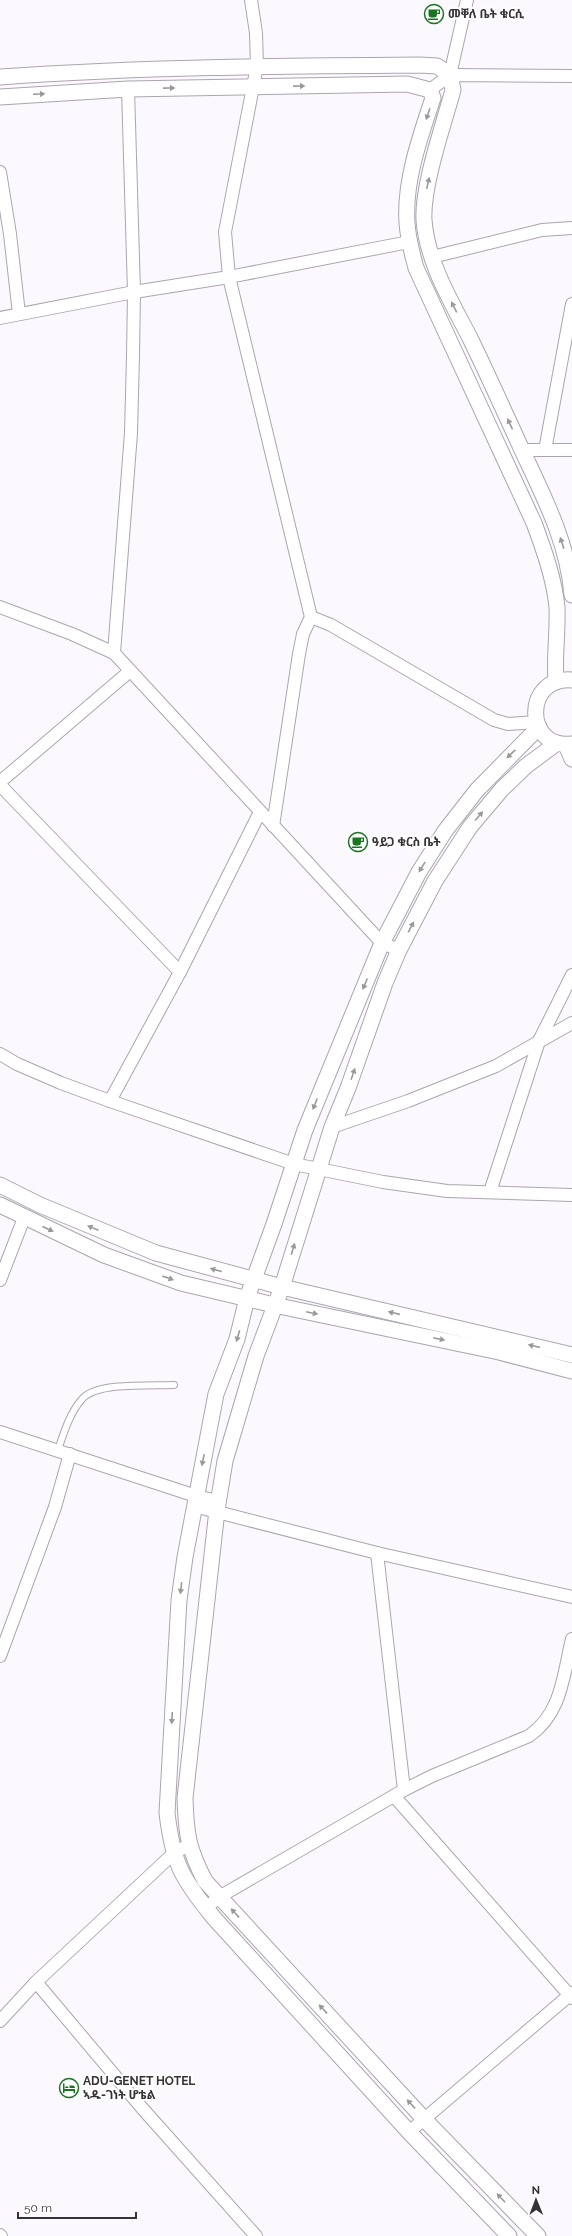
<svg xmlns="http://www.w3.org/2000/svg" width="572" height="2236" font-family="Raleway,'Noto Sans Ethiopic',sans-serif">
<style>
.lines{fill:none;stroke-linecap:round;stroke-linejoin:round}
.service-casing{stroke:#aca4b0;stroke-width:8}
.minor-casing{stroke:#aca4b0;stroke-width:14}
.tertiary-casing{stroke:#aca4b0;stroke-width:17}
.service{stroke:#fff;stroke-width:6}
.minor{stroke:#fff;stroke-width:12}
.tertiary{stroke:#fff;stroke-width:15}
.oneway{fill:#9a989b}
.labels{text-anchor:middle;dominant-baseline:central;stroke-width:4;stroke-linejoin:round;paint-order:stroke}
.poi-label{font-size:12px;font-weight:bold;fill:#363237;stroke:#fff;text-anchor:start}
</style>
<rect width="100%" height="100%" fill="#fcf9fe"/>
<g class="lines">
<!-- service casing -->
<g class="service-casing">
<path id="service" d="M58,1450C64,1432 70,1412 83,1398C99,1382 151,1386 174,1385"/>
</g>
<!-- minor casing -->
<g class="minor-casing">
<g id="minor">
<polyline points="251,0 256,33 257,66 225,232 229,277 311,617 303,634 299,654 273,826"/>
<polyline points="450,75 467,0"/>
<polyline points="430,90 450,75 572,76"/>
<polyline points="0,172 10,234 19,314"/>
<polyline points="432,257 542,230 572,228"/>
<polyline points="0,318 134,292 229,277 409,242"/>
<polyline points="522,450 572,450"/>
<polyline points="545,450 572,304"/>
<polyline points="0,607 72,634 114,653 382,943 399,950"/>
<polyline points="311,617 331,625 494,720 508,724 536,722"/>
<polyline points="114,653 131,433 133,356 134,292 128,89"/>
<polyline points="0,782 130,671"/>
<polyline points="0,785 180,972"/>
<polyline points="0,1054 17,1064 61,1083 110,1101 294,1164 383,1182 447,1191 572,1195"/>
<polyline points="110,1101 180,972 260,812"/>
<polyline points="332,1127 408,1101 496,1066 572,1023"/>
<polyline points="490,1192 539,1041 572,975"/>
<polyline points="0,1280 24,1218"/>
<polyline points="0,1432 196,1496 218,1501"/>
<polyline points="194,1506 377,1553 572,1597"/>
<polyline points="377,1553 404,1790"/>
<polyline points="0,1656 55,1507 70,1454"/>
<polyline points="394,1796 572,1998"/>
<path d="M206,1908L219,1897L404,1790L432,1776L529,1736C562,1713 563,1676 572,1639"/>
<polyline points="36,1982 142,2108 256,2236"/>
<polyline points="0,2021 36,1982 174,1853 189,1845"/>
<polyline points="409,2132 572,1993"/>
<polyline points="0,2235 1,2236"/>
</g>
</g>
<!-- tertiary casing -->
<g class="tertiary-casing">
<g id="tertiary">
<path d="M0,77C140,67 280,66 420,65L437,66L450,75L453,90C444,123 422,186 424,220C427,262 451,301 470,338C488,375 505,413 522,450C544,497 568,543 572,595"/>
<path d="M0,97L128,89L407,84L430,90L433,98C420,137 404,182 407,223C408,239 412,253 416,268L534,523C544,550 554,578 557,607C558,632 554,657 556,682"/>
<path d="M572,680C523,676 524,750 572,744"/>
<polyline points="566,745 572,759"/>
<polyline points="0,1185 40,1205 156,1253 282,1287 572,1355"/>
<polyline points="0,1205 104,1255 181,1283 274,1305 499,1352 572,1371"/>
<path d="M509,2236L409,2132L214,1918C182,1879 173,1864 167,1813L179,1600L185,1557L216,1394L237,1339L247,1298L274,1224L305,1130L382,943L419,872L445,831L477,790L539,727"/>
<path d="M538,2236L424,2119L205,1881C188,1848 186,1834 185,1798L217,1510L225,1461L256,1356L282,1287L332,1127L348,1088L385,983L399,950L435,881L470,827L502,789L526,766L557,743"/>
</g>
</g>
<!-- service -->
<use href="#service" class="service"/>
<!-- minor -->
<use href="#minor" class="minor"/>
<!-- tertiary -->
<use href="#tertiary" class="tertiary"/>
</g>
<!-- one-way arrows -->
<defs><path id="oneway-solid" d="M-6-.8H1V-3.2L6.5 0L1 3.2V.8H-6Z"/></defs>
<g class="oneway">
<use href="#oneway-solid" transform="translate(299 86) rotate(-1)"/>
<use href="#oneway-solid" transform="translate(169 88) rotate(-1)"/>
<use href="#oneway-solid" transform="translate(39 94) rotate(-3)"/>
<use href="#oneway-solid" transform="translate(428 114) rotate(109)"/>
<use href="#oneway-solid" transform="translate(428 183) rotate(-77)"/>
<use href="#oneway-solid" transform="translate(454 307) rotate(-117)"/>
<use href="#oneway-solid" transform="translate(510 424) rotate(-115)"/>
<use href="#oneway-solid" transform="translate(562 543) rotate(-108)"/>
<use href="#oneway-solid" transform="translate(511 754) rotate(136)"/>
<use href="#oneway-solid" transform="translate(479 816) rotate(-50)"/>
<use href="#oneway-solid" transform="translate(422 867) rotate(122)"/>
<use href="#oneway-solid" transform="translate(411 927) rotate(-63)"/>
<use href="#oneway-solid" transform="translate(365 984) rotate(113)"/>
<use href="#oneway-solid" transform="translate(353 1074) rotate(-71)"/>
<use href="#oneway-solid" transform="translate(315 1104) rotate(112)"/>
<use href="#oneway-solid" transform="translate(93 1228) rotate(-158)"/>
<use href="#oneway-solid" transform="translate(48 1229) rotate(25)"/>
<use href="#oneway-solid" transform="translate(293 1249) rotate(-73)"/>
<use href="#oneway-solid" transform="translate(216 1270) rotate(-165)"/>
<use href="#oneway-solid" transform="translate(168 1278) rotate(20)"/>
<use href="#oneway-solid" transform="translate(312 1313) rotate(12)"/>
<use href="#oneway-solid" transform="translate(394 1313) rotate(-167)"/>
<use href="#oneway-solid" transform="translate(238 1336) rotate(106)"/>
<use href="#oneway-solid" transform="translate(439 1339) rotate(12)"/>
<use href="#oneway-solid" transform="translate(534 1346) rotate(-167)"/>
<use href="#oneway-solid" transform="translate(203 1460) rotate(101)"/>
<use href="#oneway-solid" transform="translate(181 1588) rotate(97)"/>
<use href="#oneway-solid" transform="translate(172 1718) rotate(93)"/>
<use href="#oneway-solid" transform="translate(235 1913) rotate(-133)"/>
<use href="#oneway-solid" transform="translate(323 2009) rotate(-133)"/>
<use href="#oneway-solid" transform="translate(411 2104) rotate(-133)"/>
<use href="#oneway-solid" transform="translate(501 2198) rotate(-134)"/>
</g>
<!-- icons -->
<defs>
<g id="cafe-ring" transform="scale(1)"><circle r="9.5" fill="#fff" stroke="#1b7421" stroke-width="1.5"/><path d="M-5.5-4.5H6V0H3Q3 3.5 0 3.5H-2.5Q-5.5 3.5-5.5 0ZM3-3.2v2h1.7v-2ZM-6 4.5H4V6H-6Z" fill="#1b7421"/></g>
<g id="hotel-ring" transform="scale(1)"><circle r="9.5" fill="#fff" stroke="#1b7421" stroke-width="1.5"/><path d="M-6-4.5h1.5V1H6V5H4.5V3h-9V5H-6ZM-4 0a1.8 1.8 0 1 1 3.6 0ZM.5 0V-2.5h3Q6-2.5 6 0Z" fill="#1b7421"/></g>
</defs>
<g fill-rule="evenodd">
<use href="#cafe-ring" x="434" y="14"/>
<use href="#cafe-ring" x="358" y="842"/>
<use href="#hotel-ring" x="69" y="2088"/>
</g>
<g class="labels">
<!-- poi labels -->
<g class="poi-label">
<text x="448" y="14">መቐለ ቤት ቁርሲ</text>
<text x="372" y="842">ዓይጋ ቁርስ ቤት</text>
<text x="83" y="2081">ADU-GENET HOTEL<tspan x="83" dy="14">ኣዱ-ገነት ሆቴል</tspan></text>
</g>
</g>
<!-- north arrow -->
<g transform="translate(536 2200) rotate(359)" stroke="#ffffff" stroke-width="3" paint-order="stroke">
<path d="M0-3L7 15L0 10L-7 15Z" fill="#363237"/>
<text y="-6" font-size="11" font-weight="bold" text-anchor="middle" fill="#363237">N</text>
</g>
<!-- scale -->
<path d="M18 2212v6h118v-6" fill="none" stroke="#363237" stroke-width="2"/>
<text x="24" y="2212" font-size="12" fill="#363237" stroke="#ffffff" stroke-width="3" paint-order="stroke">50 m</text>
</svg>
